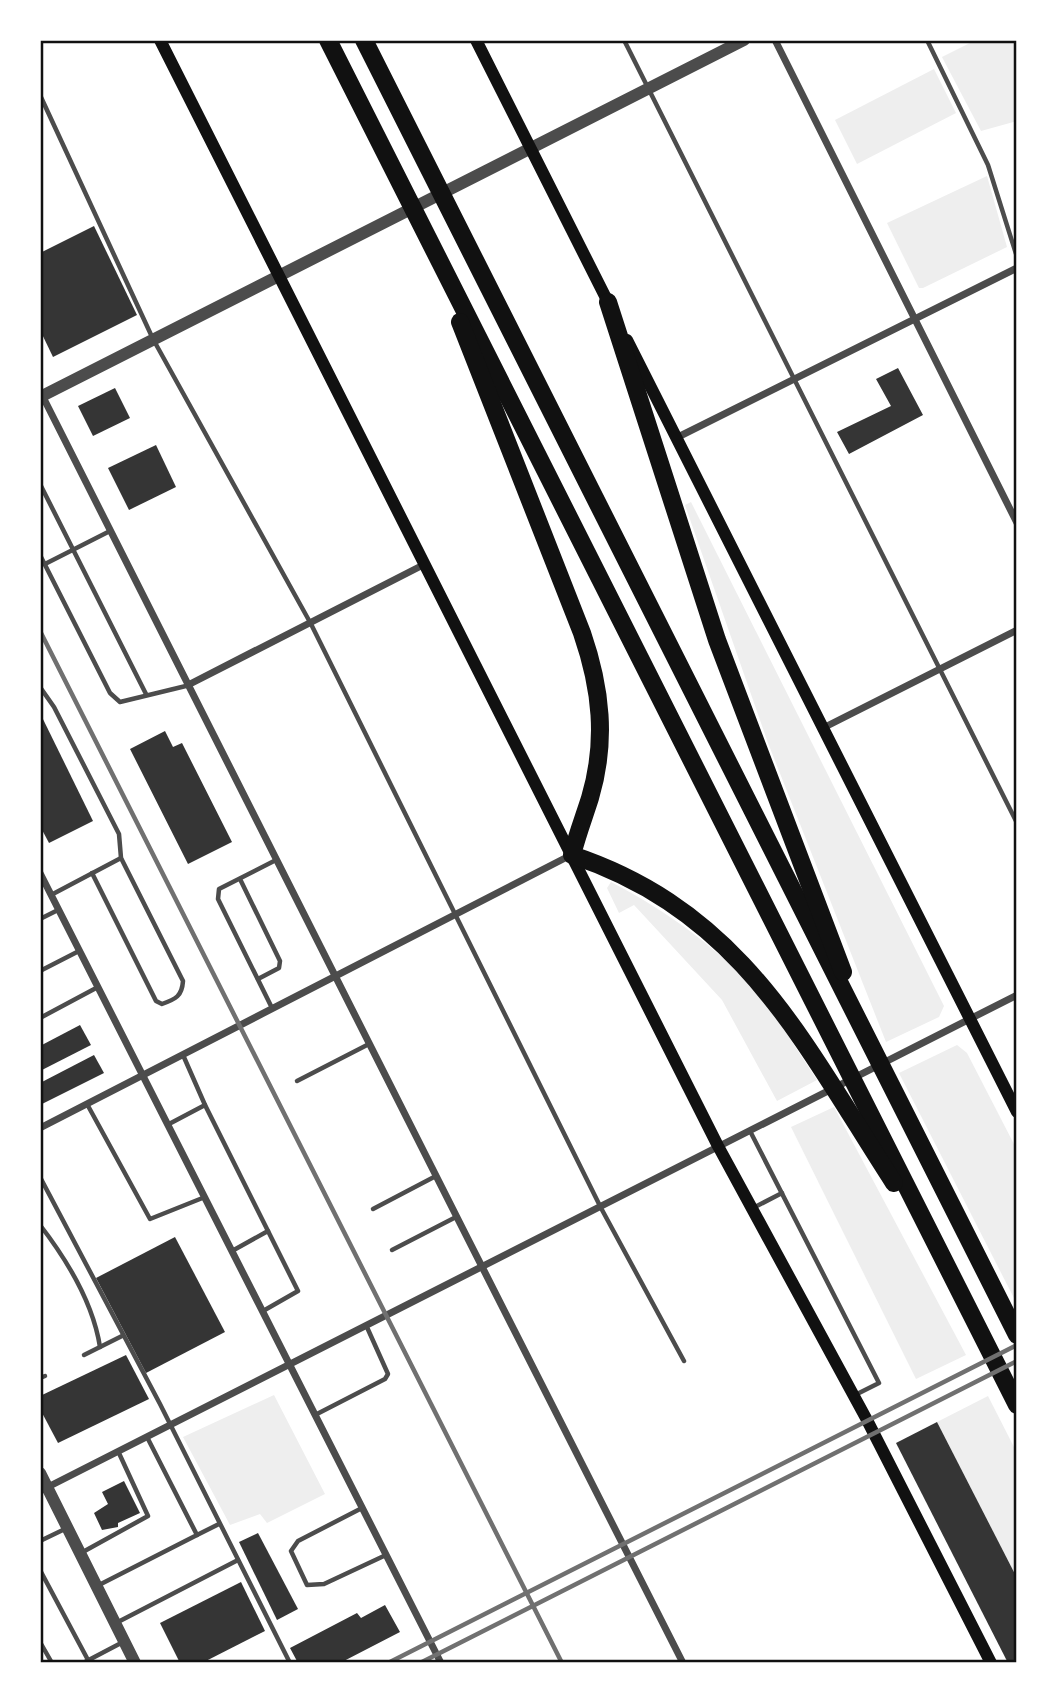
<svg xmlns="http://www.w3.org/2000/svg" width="1057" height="1703" font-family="Roboto,sans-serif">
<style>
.green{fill:#eee}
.building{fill:#353535}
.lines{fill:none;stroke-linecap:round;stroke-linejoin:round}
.service{stroke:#4c4c4c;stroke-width:4.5}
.minor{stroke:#4c4c4c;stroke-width:7}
.tertiary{stroke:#4c4c4c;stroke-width:12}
.secondary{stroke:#111;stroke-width:12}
.motorway{stroke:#111;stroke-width:18}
.rail{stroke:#707070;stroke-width:4.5}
.neatline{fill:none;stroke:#111;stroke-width:2.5}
</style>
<rect width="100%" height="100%" fill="#fff"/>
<!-- green -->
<g class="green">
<polygon points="976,40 1017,40 1017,121 981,131 942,57"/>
<polygon points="934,69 956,113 857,164 835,120"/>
<polygon points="987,176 1007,247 923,288 919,288 887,223"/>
<polygon points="691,502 944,1006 939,1017 886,1042 768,743 685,505"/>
<path d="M611,882C669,912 731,956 770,1009C786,1032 801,1056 817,1080L777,1101L722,1000L634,905L619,913L607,888Z"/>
<polygon points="957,1045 967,1053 1017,1150 1017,1304 899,1073"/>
<polygon points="834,1107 966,1355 916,1379 791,1127"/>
<polygon points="274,1395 325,1494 267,1523 260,1514 230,1525 183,1437"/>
<polygon points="988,1396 1017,1453 1017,1578 937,1422"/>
</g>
<!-- building -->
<g class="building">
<polygon points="94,226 137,315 53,357 40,330 40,253"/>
<polygon points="898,368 923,415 849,454 837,432 891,406 876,379"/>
<polygon points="115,388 130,418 93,436 78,406"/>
<polygon points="156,445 176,487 129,510 108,468"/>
<polygon points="40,713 93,821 49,843 40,826"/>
<polygon points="165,731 173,747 182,743 232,842 188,864 130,749"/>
<polygon points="80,1025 91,1045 40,1071 40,1046"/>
<polygon points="94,1055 104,1073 40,1105 40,1083"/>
<polygon points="175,1237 225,1332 146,1373 96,1278"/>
<polygon points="126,1355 149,1399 58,1443 40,1409 40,1396"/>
<polygon points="937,1422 1017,1578 1017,1663 1008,1663 896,1443"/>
<polygon points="124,1481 140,1513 118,1523 118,1527 102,1530 94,1513 108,1504 102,1492"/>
<polygon points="258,1533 298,1609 277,1620 239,1542"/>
<polygon points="241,1582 265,1631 202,1663 180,1663 160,1623"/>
<polygon points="385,1605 400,1632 340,1663 298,1663 290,1648 357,1613 361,1618"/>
</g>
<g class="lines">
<!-- service -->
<g class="service">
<polyline points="624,40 1017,823"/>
<polyline points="927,40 988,165 1017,257"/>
<polyline points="40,95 153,339 311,624 601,1208 684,1361"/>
<polyline points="40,484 146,694"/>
<polyline points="40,555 110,693 120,702 190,685"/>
<polyline points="45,564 110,531"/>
<path d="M40,687L54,707L119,834L121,858L183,981C182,996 176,999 162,1004L156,1001L92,873"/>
<polyline points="240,879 280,961 279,968 258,979"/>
<polyline points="51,895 121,858"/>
<polyline points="40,919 58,910"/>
<polyline points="40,971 79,951"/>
<polyline points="272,1008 218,899 219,889 276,860"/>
<polyline points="40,1018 98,987"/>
<polyline points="183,1055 205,1105"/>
<polyline points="297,1081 369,1044"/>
<polyline points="87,1104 150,1219 205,1197"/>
<polyline points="169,1124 205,1105 298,1291 263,1311"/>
<polyline points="750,1131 879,1383 855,1395"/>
<polyline points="40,1177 160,1404 290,1663"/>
<polyline points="755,1207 782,1193"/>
<polyline points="373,1209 434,1177"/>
<path d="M40,1225C67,1260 93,1302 100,1347"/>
<polyline points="392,1250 456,1217"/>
<polyline points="232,1251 268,1231"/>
<polyline points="84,1355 122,1336"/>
<polyline points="40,1378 45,1376"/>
<polyline points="315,1415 385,1379 388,1374 366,1325"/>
<polyline points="362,1508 298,1541 291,1551 307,1585 324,1584 386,1555"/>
<polyline points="197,1535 219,1524"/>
<polyline points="40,1541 67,1528"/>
<polyline points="81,1553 148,1516 118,1451"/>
<polyline points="40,1570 88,1660"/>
<polyline points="97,1586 197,1535 147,1437"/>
<polyline points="116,1623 238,1560"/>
<polyline points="40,1642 52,1663"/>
<polyline points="83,1663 123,1642"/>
</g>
<!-- minor -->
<g class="minor">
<polyline points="775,40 1017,523"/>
<path d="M42,395C256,818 468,1241 683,1663"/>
<polyline points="676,438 1017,268"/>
<polyline points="190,684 425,564"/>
<polyline points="823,728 1017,630"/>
<polyline points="40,873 441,1663"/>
<polyline points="40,1128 571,855"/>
<polyline points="40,1491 1017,995"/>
</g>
<!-- tertiary -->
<g class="tertiary">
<polyline points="40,397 744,40"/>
<polyline points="40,1473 135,1663"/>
</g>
<!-- secondary -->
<g class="secondary">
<polyline points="160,40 718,1146 867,1420 991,1663"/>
<polyline points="476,40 611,308"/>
<polyline points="627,340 1017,1112"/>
</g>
<!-- motorway -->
<g class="motorway">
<polyline points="328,40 1017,1405"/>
<polyline points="364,40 1017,1335"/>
<polyline points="608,302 717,640 843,972"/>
<path d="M460,322L582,633C601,688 607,741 590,798C584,817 577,835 572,855C743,912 803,1043 894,1183"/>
</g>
<!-- rail -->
<g class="rail">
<polyline points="40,631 562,1663"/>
<polyline points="388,1663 1017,1345"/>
<polyline points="420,1663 1017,1361"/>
</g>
</g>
<!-- border -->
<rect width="1057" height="1703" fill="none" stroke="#ffffff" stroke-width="84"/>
<rect x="42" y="42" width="973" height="1619" class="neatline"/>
</svg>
